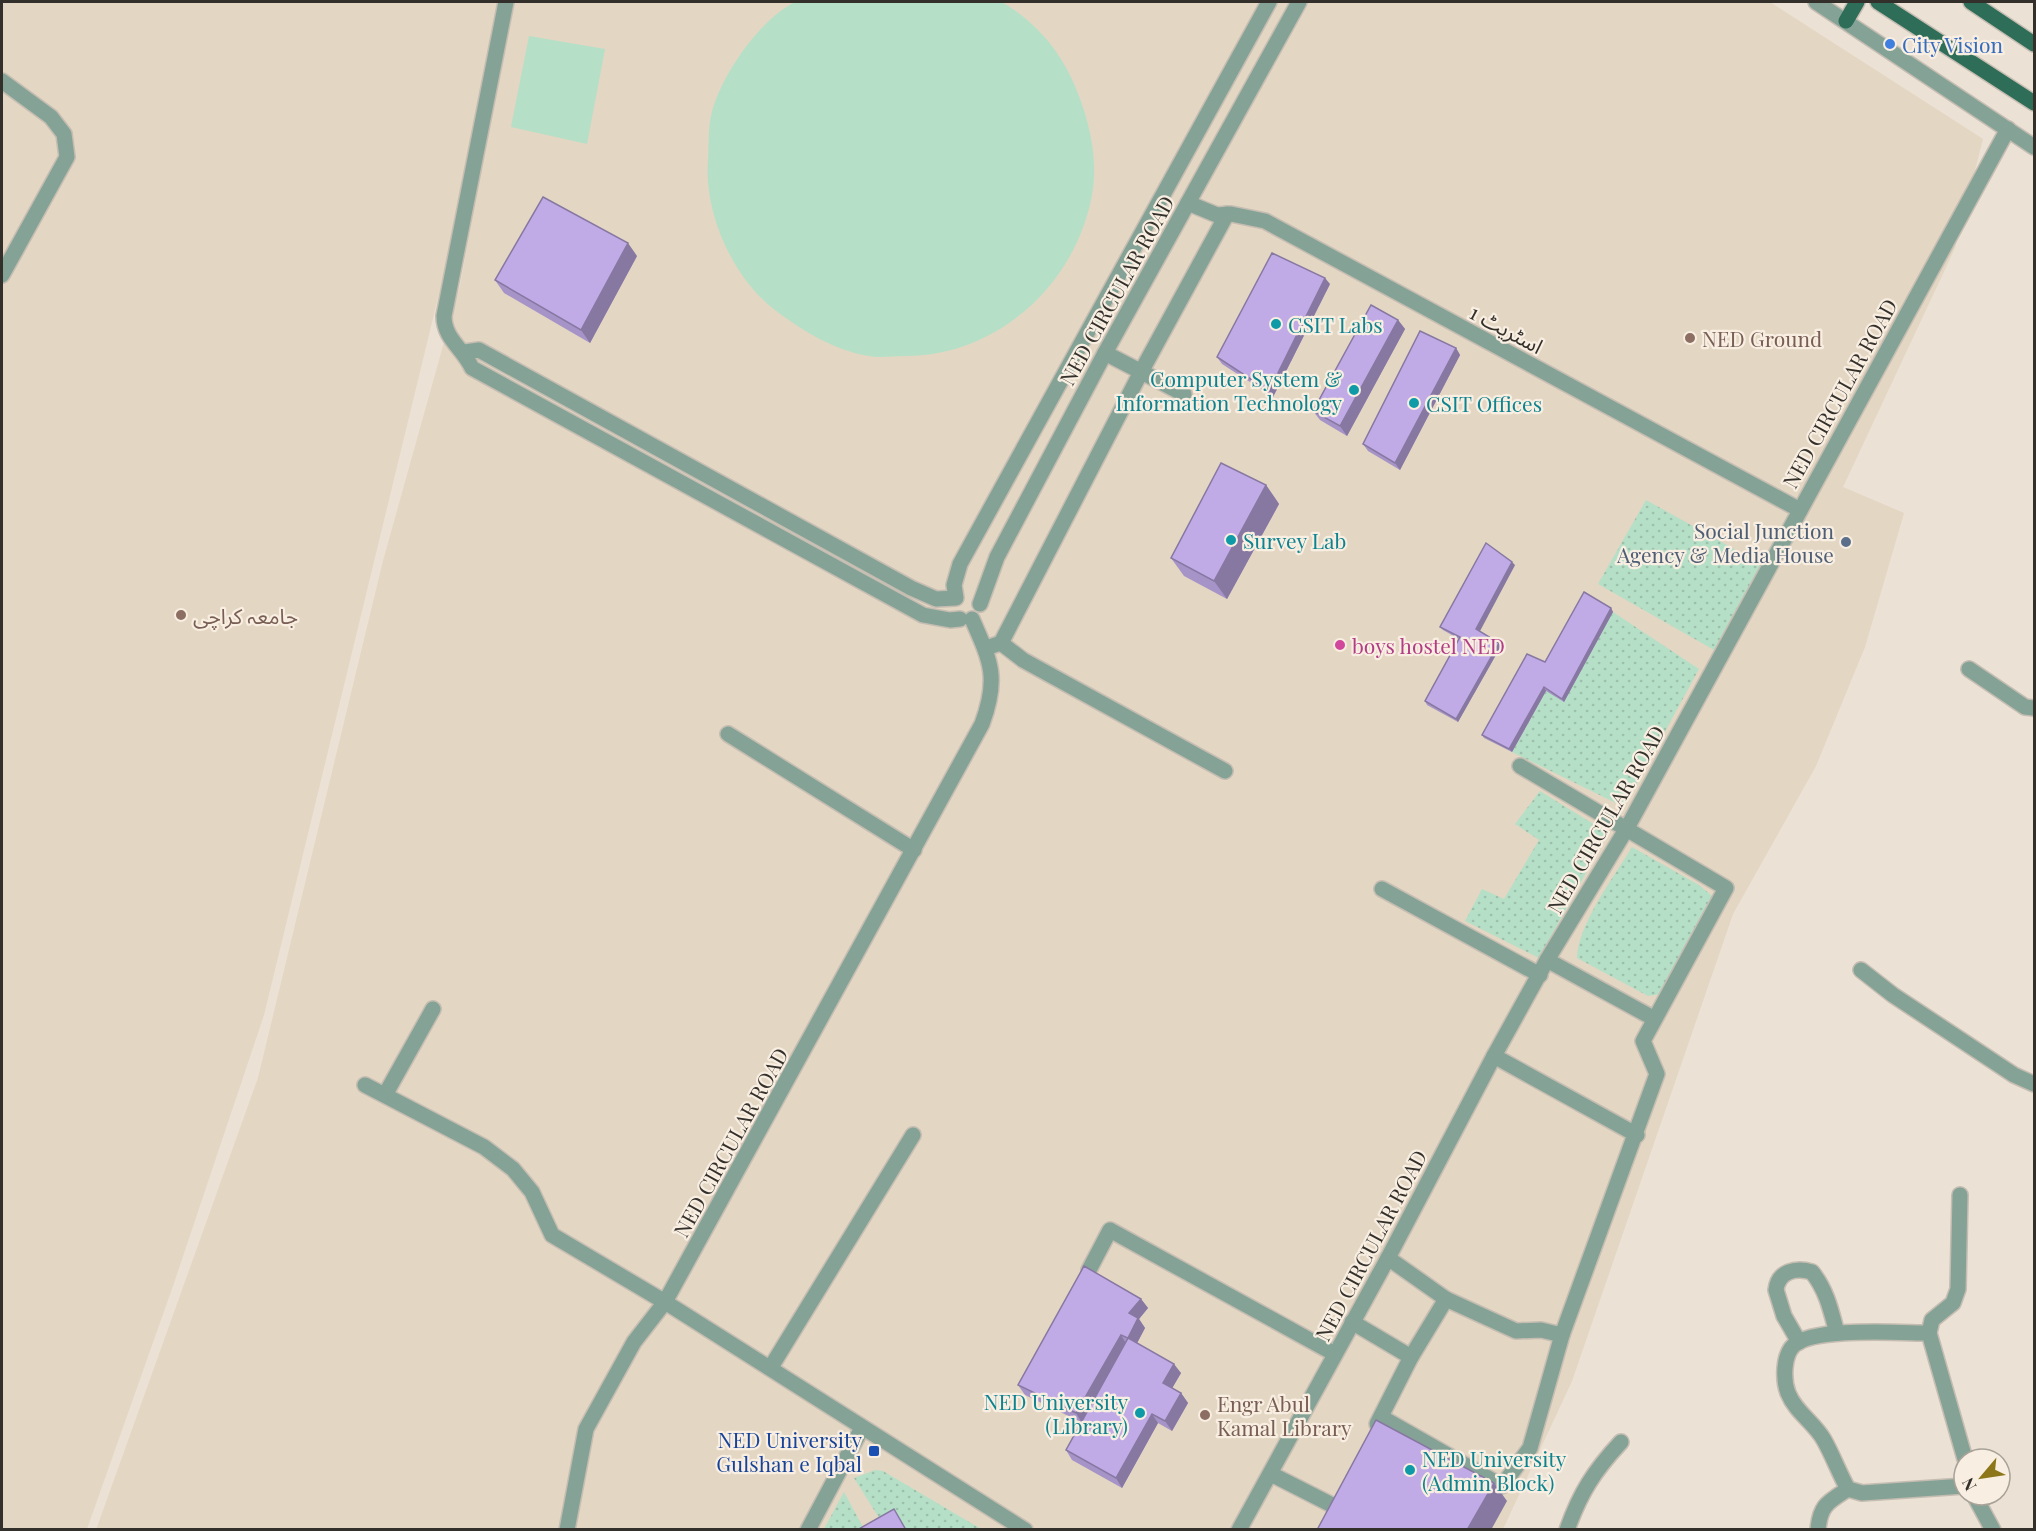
<svg xmlns="http://www.w3.org/2000/svg" width="2036" height="1531" font-family="'Playfair Display','Noto Sans Arabic',serif">
<style>
.built{fill:#e3d6c2}
.grass{fill:url(#grass-dots)}
.garden{fill:#b5e0c7}
.lines{fill:none;stroke-linecap:round;stroke-linejoin:round}
.minor-casing{stroke:#c6bdb2;stroke-width:18}
.major-casing{stroke:#c6bdb2;stroke-width:18}
.minor{stroke:#84a396;stroke-width:15}
.major{stroke:#2e6d57;stroke-width:15}
.wall{fill:#a693c7}
.shaded-wall{fill:#8778a2}
.building{fill:#c1abe7;stroke:#8778a2;stroke-width:1.5}
.shop-dot{fill:#3f7fe0;stroke:#f8eee1;stroke-width:2}
.culture-dot{fill:#0f9aa8;stroke:#f8eee1;stroke-width:2}
.education-dot{fill:#8d6e63;stroke:#f8eee1;stroke-width:2}
.service-dot{fill:#5c6f8a;stroke:#f8eee1;stroke-width:2}
.hotel-dot{fill:#d1479c;stroke:#f8eee1;stroke-width:2}
.transit-dot{fill:#1a4fb4;stroke:#f8eee1;stroke-width:2}
.labels{text-anchor:middle;dominant-baseline:central;stroke-width:4.5;stroke-linejoin:round;paint-order:stroke}
.shop-label{font-size:21px;fill:#366cbe;stroke:#f8eee1;text-anchor:start}
.street-label{font-size:21px;fill:#332f2a;stroke:#f8eee1}
.culture-label{font-size:21px;fill:#0d838f;stroke:#f8eee1;text-anchor:start}
.education-label{font-size:21px;fill:#785e54;stroke:#f8eee1;text-anchor:start}
.service-label{font-size:21px;fill:#4e5e75;stroke:#f8eee1;text-anchor:end}
.hotel-label{font-size:21px;fill:#b23c85;stroke:#f8eee1;text-anchor:start}
.transit-label{font-size:21px;fill:#164399;stroke:#f8eee1;text-anchor:end}
</style>
<defs>
<pattern id="grass-dots" width="8" height="8" patternUnits="userSpaceOnUse" patternTransform="scale(1.5)"><rect width="8" height="8" fill="#b5e0c7"/><path d="M2 2h.1M6 6h.1" fill="none" stroke="#9cc0ab" stroke-width="1.8" stroke-linecap="round"/></pattern>
</defs>
<rect width="100%" height="100%" fill="#ebe1d4"/>
<!-- built -->
<g class="built">
<polygon points="2,2 498,2 458,215 264,1015 174,1283 87,1529 2,1530"/>
<polygon points="512,2 1770,2 1983,139 1955,248 1843,487 1904,513 1865,647 1816,766 1733,914 1572,1381 1503,1529 96,1530 258,1078 383,561 460,285"/>
</g>
<!-- grass -->
<g class="grass">
<polygon points="1646,500 1761,564 1714,650 1598,584"/>
<polygon points="1613,612 1699,669 1624,807 1512,752 1546,691"/>
<polygon points="1540,791 1608,833 1539,958 1465,921 1482,889 1504,899 1539,840 1515,824"/>
<path d="M1632,847L1699,885L1718,901L1668,993L1648,996L1577,958C1578,924 1614,877 1632,847Z"/>
<polygon points="875,1470 883,1471 981,1529 906,1529 881,1521 854,1478"/>
<polygon points="844,1492 864,1529 824,1529"/>
</g>
<!-- garden -->
<g class="garden">
<path d="M795,2H1002C1039,24 1064,55 1079,96C1090,125 1097,158 1093,189C1079,282 998,357 904,356C893,356 880,358 869,356C833,350 803,331 775,310C733,278 704,214 708,161C709,146 708,130 711,116C719,78 760,19 795,2Z"/>
<polygon points="529,36 605,49 587,144 511,127"/>
</g>
<g class="lines">
<!-- minor casing -->
<g class="minor-casing">
<g id="minor">
<path d="M506,2L444,316C444,339 463,348 472,368L923,615L950,620L960,619"/>
<polyline points="1816,2 2034,147"/>
<polyline points="2,81 51,117 64,134 67,157 2,275"/>
<polyline points="1188,203 1217,215 1231,214 1265,221 1800,510"/>
<polyline points="465,352 479,350 911,588 936,599 956,598 954,585 960,564 1269,2"/>
<polyline points="1105,353 1184,394"/>
<polyline points="980,604 997,557 1105,353 1299,2"/>
<path d="M972,619C991,662 999,678 982,724L665,1302L1025,1530"/>
<polyline points="1001,643 1141,372 1227,214"/>
<polyline points="992,646 1001,643 1023,660 1225,771"/>
<polyline points="1969,669 2025,707 2034,708"/>
<polyline points="728,734 914,850"/>
<polyline points="1382,889 1540,975"/>
<polyline points="1547,960 1653,1018"/>
<polyline points="1861,970 1893,995 2014,1075 2034,1084"/>
<polyline points="1494,1056 1637,1135"/>
<polyline points="365,1085 484,1147 513,1169 532,1192 552,1235 665,1302 634,1342 586,1429 567,1530"/>
<polyline points="385,1095 433,1009"/>
<polyline points="1960,1195 1958,1289 1953,1303 1932,1320 1929,1333 1965,1459"/>
<polyline points="1388,1258 1446,1299 1516,1331 1541,1330 1562,1335"/>
<polyline points="1089,1270 1110,1230 1335,1354"/>
<polyline points="1352,1322 1411,1357"/>
<path d="M1929,1333C1900,1333 1815,1327 1794,1345C1783,1355 1783,1380 1788,1393C1796,1413 1814,1422 1824,1440C1833,1456 1839,1473 1848,1489L1862,1493L1964,1486"/>
<path d="M1799,1342L1784,1316L1776,1290C1778,1271 1796,1267 1812,1272C1827,1291 1831,1311 1837,1333"/>
<polyline points="771,1367 913,1135"/>
<polyline points="1381,1417 1502,1486 1530,1448 1562,1335 1657,1074 1643,1041 1726,888 1520,766"/>
<polyline points="1377,1424 1411,1357 1446,1299"/>
<polyline points="1271,1474 1332,1505"/>
<polyline points="1974,1495 1993,1530"/>
<polyline points="808,1530 862,1428"/>
<polyline points="1239,1530 1388,1258 1494,1056 1547,960 1627,828 2008,129"/>
<path d="M1567,1530C1580,1493 1594,1471 1621,1442"/>
<path d="M1818,1530C1820,1505 1828,1502 1848,1489"/>
</g>
</g>
<!-- major casing -->
<g class="major-casing">
<g id="major">
<polyline points="1878,2 2034,103"/>
<polyline points="1971,2 2034,44"/>
<polyline points="1846,21 1857,2"/>
</g>
</g>
<!-- minor -->
<use href="#minor" class="minor"/>
<!-- major -->
<use href="#major" class="major"/>
</g>
<!-- wall -->
<g class="wall">
<polygon points="637,256 590,343 504,293 495,280"/>
<polygon points="1330,284 1273,397 1222,364 1217,357"/>
<polygon points="1398,320 1405,329 1347,436 1320,420 1313,411"/>
<polygon points="1456,348 1460,355 1400,470 1368,451 1363,444"/>
<polygon points="1266,485 1279,504 1227,599 1184,576 1171,558"/>
<polygon points="1515,565 1479,631 1501,646 1458,722 1427,705 1425,701 1459,639 1443,630 1440,627"/>
<polygon points="1611,608 1613,612 1564,702 1546,691 1512,752 1484,738 1482,735 1545,662"/>
<polygon points="1141,1299 1148,1308 1139,1319 1145,1328 1137,1343 1181,1373 1172,1388 1181,1393 1188,1403 1172,1431 1158,1423 1122,1488 1072,1460 1066,1450 1081,1422 1025,1395 1018,1385"/>
</g>
<!-- shaded-wall -->
<g class="shaded-wall">
<polygon points="628,243 637,256 590,343 581,330"/>
<polygon points="1325,278 1330,284 1273,397 1269,391"/>
<polygon points="1398,320 1405,329 1347,436 1340,426"/>
<polygon points="1456,348 1460,355 1400,470 1395,463"/>
<polygon points="1266,485 1279,504 1227,599 1214,581"/>
<polygon points="1512,562 1515,565 1479,633 1476,629"/>
<polygon points="1611,608 1613,612 1564,702 1562,699"/>
<polygon points="1499,643 1501,646 1458,722 1456,719"/>
<polygon points="1544,687 1546,691 1512,752 1509,749"/>
<polygon points="1141,1299 1148,1308 1139,1319 1145,1328 1135,1347 1128,1338 1129,1313"/>
<polygon points="1121,1335 1127,1345 1082,1423 1076,1413"/>
<polygon points="1174,1364 1181,1373 1170,1392 1163,1383"/>
<polygon points="1181,1393 1188,1403 1172,1431 1165,1421"/>
<polygon points="1152,1414 1158,1423 1122,1488 1116,1478"/>
<polygon points="1494,1483 1507,1501 1491,1530 1467,1530"/>
</g>
<!-- building -->
<g class="building">
<polygon points="543,197 628,243 581,330 495,280"/>
<polygon points="1272,253 1325,278 1269,391 1217,357"/>
<polygon points="1371,305 1398,320 1340,426 1313,411"/>
<polygon points="1420,331 1456,348 1395,463 1363,444"/>
<polygon points="1221,463 1266,485 1214,581 1171,558"/>
<polygon points="1486,543 1512,562 1476,629 1499,643 1456,719 1425,701 1460,637 1440,627"/>
<polygon points="1584,592 1611,608 1562,699 1544,687 1509,749 1482,735 1527,654 1545,662"/>
<polygon points="1084,1266 1141,1299 1129,1313 1138,1318 1128,1338 1174,1364 1163,1383 1181,1393 1165,1421 1152,1414 1116,1478 1066,1450 1128,1338 1121,1335 1076,1413 1018,1385"/>
<polygon points="1376,1420 1494,1483 1467,1530 1317,1530"/>
<polygon points="894,1509 906,1530 857,1530"/>
</g>
<!-- markers -->
<circle class="shop-dot" cx="1890" cy="44" r="6"/>
<g class="culture-dot">
<circle cx="1276" cy="324" r="6"/>
<circle cx="1354" cy="390" r="6"/>
<circle cx="1414" cy="403" r="6"/>
<circle cx="1231" cy="540" r="6"/>
<circle cx="1140" cy="1413" r="6"/>
<circle cx="1410" cy="1470" r="6"/>
</g>
<g class="education-dot">
<circle cx="1690" cy="338" r="6"/>
<circle cx="181" cy="615" r="6"/>
<circle cx="1205" cy="1415" r="6"/>
</g>
<circle class="service-dot" cx="1846" cy="542" r="6"/>
<circle class="hotel-dot" cx="1340" cy="645" r="6"/>
<rect class="transit-dot" x="868" y="1445" width="12" height="12" rx="3"/>
<g class="labels">
<!-- shop labels -->
<g class="shop-label">
<text x="1902" y="44">City Vision</text>
</g>
<!-- street labels -->
<g class="street-label">
<text transform="translate(1116 290) rotate(-61)">NED CIRCULAR ROAD</text>
<text transform="translate(1507 328) rotate(28)">اسٹریٹ 1</text>
<text transform="translate(1839 393) rotate(-61)">NED CIRCULAR ROAD</text>
<text transform="translate(1605 819) rotate(-60)">NED CIRCULAR ROAD</text>
<text transform="translate(730 1142) rotate(-61)">NED CIRCULAR ROAD</text>
<text transform="translate(1370 1245) rotate(-62)">NED CIRCULAR ROAD</text>
</g>
<!-- culture labels -->
<g class="culture-label">
<text x="1288" y="324">CSIT Labs</text>
<text x="1342" y="378" text-anchor="end">Computer System &amp;<tspan x="1342" dy="24">Information Technology</tspan></text>
<text x="1426" y="403">CSIT Offices</text>
<text x="1243" y="540">Survey Lab</text>
<text x="1128" y="1401" text-anchor="end">NED University<tspan x="1128" dy="24">(Library)</tspan></text>
<text x="1422" y="1458">NED University<tspan x="1422" dy="24">(Admin Block)</tspan></text>
</g>
<!-- education labels -->
<g class="education-label">
<text x="1702" y="338">NED Ground</text>
<text x="193" y="615">جامعہ کراچی</text>
<text x="1217" y="1403">Engr Abul<tspan x="1217" dy="24">Kamal Library</tspan></text>
</g>
<!-- service labels -->
<g class="service-label">
<text x="1834" y="530">Social Junction<tspan x="1834" dy="24">Agency &amp; Media House</tspan></text>
</g>
<!-- hotel labels -->
<g class="hotel-label">
<text x="1352" y="645">boys hostel NED</text>
</g>
<!-- transit labels -->
<g class="transit-label">
<text x="862" y="1439">NED University<tspan x="862" dy="24">Gulshan e Iqbal</tspan></text>
</g>
</g>
<!-- border -->
<rect width="2036" height="1531" fill="none" stroke="#332f2a" stroke-width="6"/>
<!-- north arrow -->
<g transform="translate(1982 1477) rotate(241)"><circle r="28" fill="#f8eee1" stroke="#a9a298" stroke-width="1.5"/>
<path d="M0-4.5L10 22L0 15L-10 22Z" fill="#8d7519"/>
<text y="-9" font-size="16" font-weight="bold" text-anchor="middle" fill="#332f2a">N</text>
</g>
</svg>
